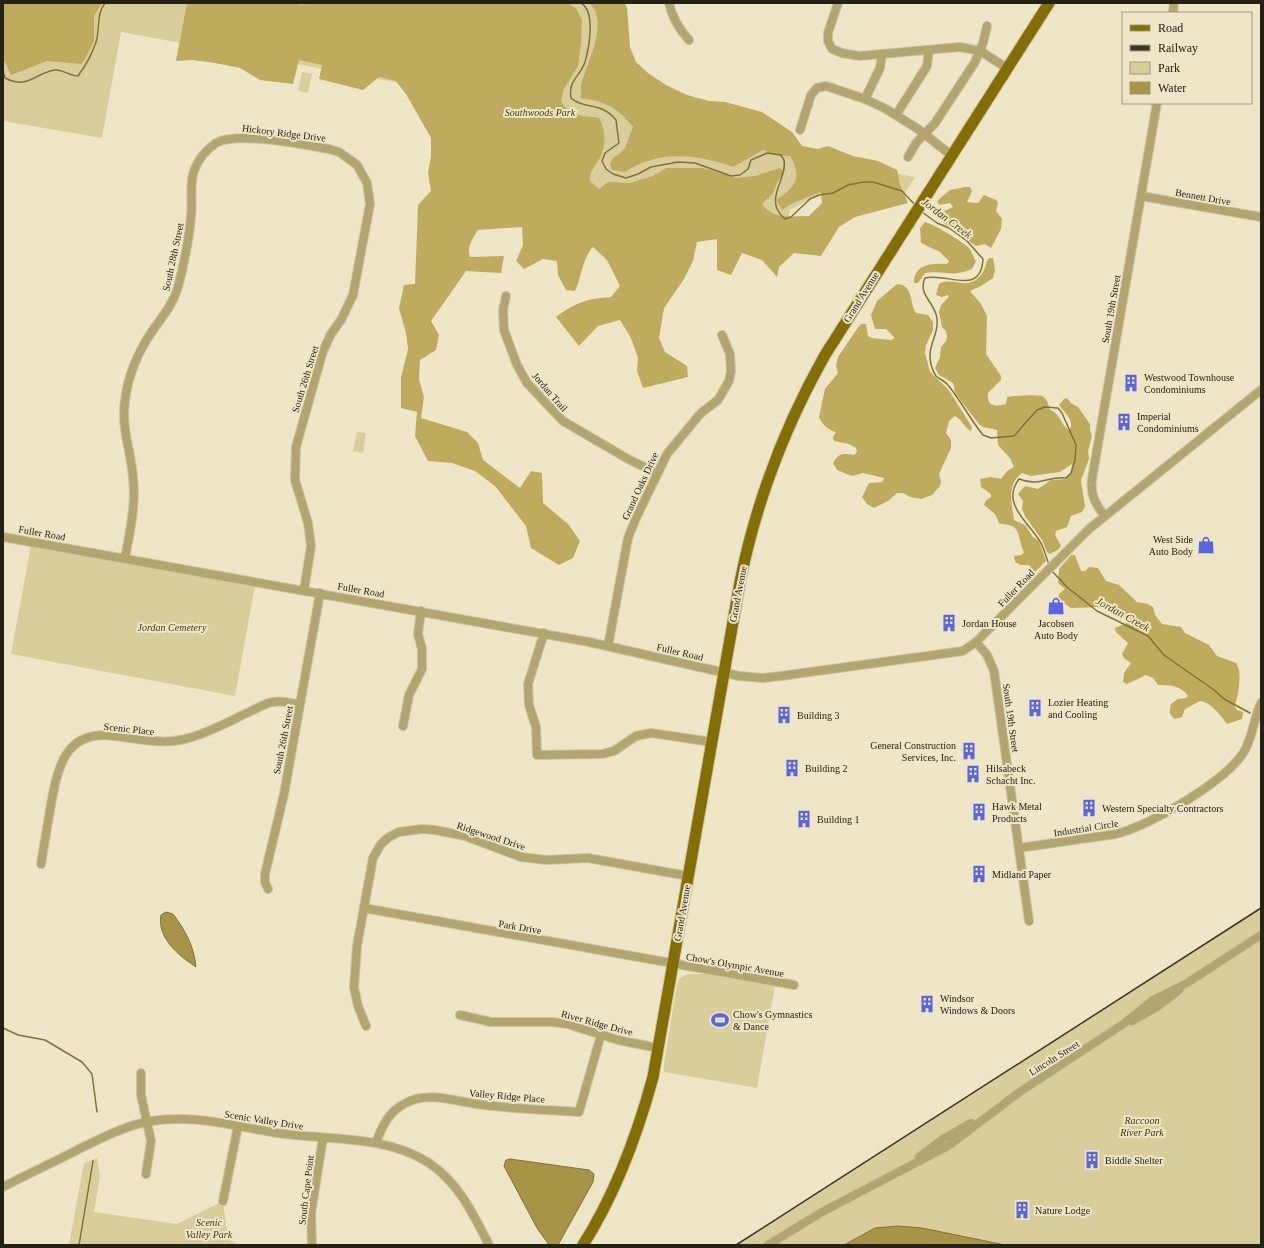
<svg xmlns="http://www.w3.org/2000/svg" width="1264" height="1248" font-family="'Times New Roman',serif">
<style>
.green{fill:#dacd9c}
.forest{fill:#bfab5d}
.water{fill:#a89446;stroke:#807237}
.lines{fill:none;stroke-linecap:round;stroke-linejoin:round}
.stream{stroke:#807237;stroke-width:1.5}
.minor-casing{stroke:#cac3a6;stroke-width:10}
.major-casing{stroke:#cac3a6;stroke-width:13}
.minor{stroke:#b3a570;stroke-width:8}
.major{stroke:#836d05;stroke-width:11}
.rail{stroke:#3a3628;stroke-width:1.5}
.labels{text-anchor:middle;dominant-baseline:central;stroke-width:4;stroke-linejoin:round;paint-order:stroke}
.park-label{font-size:10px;font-style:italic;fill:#3f3613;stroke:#eee6c6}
.street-label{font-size:10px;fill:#242115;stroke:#eee6c6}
.poi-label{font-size:10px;fill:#242115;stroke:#eee6c6;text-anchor:start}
.water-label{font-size:11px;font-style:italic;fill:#564808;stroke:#eee6c6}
</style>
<rect width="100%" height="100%" fill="#eee6c6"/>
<!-- green -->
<g class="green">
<polygon points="3,3 606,3 621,99 799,156 915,177 904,194 898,189 814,197 790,210 785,241 445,179 460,94 121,32 102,138 3,121"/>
<polygon points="302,72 312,74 308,93 298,91"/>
<polygon points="357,432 366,433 363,453 353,451"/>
<polygon points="31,545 255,585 235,696 11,654"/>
<polygon points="1261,908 1261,1245 736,1245"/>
<polygon points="688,974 707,974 775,986 757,1088 664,1072 664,1064 677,984 680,978"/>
<polygon points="97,1158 100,1176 94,1212 177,1224 223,1201 228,1239 239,1245 69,1245 84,1163"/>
</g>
<!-- forest -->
<g class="forest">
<polygon points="3,3 102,3 94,16 94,42 82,64 47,61 11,75 3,58"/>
<path d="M187,3H295L301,5L313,3H567L576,8L582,20L581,43L578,66L564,89L561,101C571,118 582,115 599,118C606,131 606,145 600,158C595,167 589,171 590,181L599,189L608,182L630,183L653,176L666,168H703L736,178L755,176L780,168L784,172L778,181L773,193L762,204C772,220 792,216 809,216L822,203L821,192L793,203L782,210L776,200C795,188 803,177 790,156L774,155L763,150L733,167C697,154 658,150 625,172L612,170L610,164L613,158L624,150L633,127C616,106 606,102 581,98C581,93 580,87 582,82C587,62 610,21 589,3H624L627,7L630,47L636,62L648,73L666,85L687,95L709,101L725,102L762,112L792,132L802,146L818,149L828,146L853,156L878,161L897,170L900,185L908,203L855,217L839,227L821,256L794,253L779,267L777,277L762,260L742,253L731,275L717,270V239L697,242L693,261L684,279L664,308L659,338L665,352L687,366L688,377L643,388L637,371L638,358L631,338L620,320L598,326L579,346L556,317C577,302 586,299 611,297L620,286L607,260L593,247C582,259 582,276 575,291L566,290L558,275L557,261L543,259L524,269L516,261L523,245L522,227L478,230C473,238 466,248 470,257L504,256L501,273L466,271L431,321L439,335L436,350L420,360L419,379L424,397L421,418L467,432L478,443L483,460L520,488L531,471L542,473L543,503L568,524L580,541L573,558L559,565L531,548L526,526L495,486L475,471L452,463L428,461L415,436L417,412L401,408V377L408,349L406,333L399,308L404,285L415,284L418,205L431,191L428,173L431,157V138L406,94L396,81L379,77L363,90L319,79L322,65L299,60L293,84L260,80L240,68L215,63L192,60L176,61Z"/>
<polygon points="965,187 970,187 972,191 967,202 978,203 984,195 996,200 998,203 996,211 1002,219 1001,229 991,248 985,244 976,246 961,236 958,231 952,229 937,218 938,214 953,207 950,203 939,205 937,201 950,190"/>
<path d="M925,222C932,223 963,242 968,247C972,251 973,257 976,261L972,269C950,278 945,270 925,273L918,283H914C914,264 932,263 947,264L949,261L940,252L921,243L920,228Z"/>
<path d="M989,258H993L995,270L993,278L981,286L970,291L981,304L987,316L986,354L1001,376V380L988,393C986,406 996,407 1006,404L1007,397C1013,396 1037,394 1042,396C1048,399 1048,405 1050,410C1061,414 1060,424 1069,430C1076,422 1064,412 1059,405L1064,399L1067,398L1071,403L1078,407L1090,424V430L1092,436L1088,451L1089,459L1081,480L1085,507L1082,512L1071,516L1067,527L1056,531L1055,535L1061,546L1059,549L1050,554L1047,552L1042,540L1025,516L1022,509L1023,501L1018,494L1025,486L1038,489L1051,480L1066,479L1071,472L1072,464L1060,472L1031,476L1022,473C1006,485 1012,503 1014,520L1025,525L1033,537L1039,541L1046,561L1035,572L1029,565H1020L1015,562L1014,556L1022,555L1024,552C1019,544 1020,529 1012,526C1007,524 1003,525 999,523L995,514L984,505L986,500L991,497V494L981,487L980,479L991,477L1001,479L1007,471L1014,467L1010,458L998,445L997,430C992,428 985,429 980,425C977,422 957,396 955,392C954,389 954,386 953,383L939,375L935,368L940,357L941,347L946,341L947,337L946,331L942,327L939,312L941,305L949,297L948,295L942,297L936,295L939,284C952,276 967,292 981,275C985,271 985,263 989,258Z"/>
<path d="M897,284C914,285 909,303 916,313L928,315L933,322V330L926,345L925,353L930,372L948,389L972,427L971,431C964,428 962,419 955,416L949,421L946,433L951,440V448L939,474L941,482L940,486L932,495L921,499L910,497L903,493H897L888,501L874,508L867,504L862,497L869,483L882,482L884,478L863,473L852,476L837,470L833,463C839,453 842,453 854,455L857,452L856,448L849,444L834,441L833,437L836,432C829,431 821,423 819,417L825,389L838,373L836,366L838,357L859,326L862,324H866L868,336L872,338L891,340L895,338L886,329H875L871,315L877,301Z"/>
<path d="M1071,555H1075L1081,571H1085L1089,567L1098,568L1106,581L1119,585L1137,602L1148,604L1153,607L1155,615L1162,624L1181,627L1185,633L1209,645L1217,656L1236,663C1243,673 1238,694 1235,707L1237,710L1243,712L1242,719L1227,724C1221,716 1211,702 1200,701L1185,709L1182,717L1175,719C1169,715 1169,711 1171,704L1178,699L1186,698L1188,696C1180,685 1170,685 1158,685L1153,678L1146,675L1127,684L1123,682L1124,673L1131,663L1124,658L1122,654L1128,643L1116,632L1115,628L1129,622V619L1098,607L1071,608L1058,599L1059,594L1065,589L1058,583L1059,569Z"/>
</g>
<!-- water -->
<g class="water">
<path d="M166,912L173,914C185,930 194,946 196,967C178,955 157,938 161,915Z"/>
<polygon points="510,1159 589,1170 594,1174 593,1182 558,1245 549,1245 537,1228 504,1166 506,1160"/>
<polygon points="898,1226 922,1228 1005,1245 844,1245 875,1228"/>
</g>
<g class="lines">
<!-- stream -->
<g class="stream">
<path d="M581,3C596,12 589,48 585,62C580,77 568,80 571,98C584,110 601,101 616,120L619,143L605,153L602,161L606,169L613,174L626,178L638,174L651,167L678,162L695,163L731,176L740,175L748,169L751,160L767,153L781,155L784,160C788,179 762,200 785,219L791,217L810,199L819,195L833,193L848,185L863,182H873L902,191L915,205"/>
<path d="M3,71L5,78C28,90 34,73 55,70C62,69 70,76 78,76C86,65 92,55 96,42C100,31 96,11 106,3"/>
<path d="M922,212L937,223L949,228L967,241L983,259C981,297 947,272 925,278C917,295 936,303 937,319C939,332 930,343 930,355C930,362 932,370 936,376C939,379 945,381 948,385C961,401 970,419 983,435L991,438L1014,436L1037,410L1045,407L1058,408L1062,413L1076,445L1075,460L1071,473L1066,478C1047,476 1040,487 1019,479C1001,503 1027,521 1039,540C1045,548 1045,557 1050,566"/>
<polyline points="1052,571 1067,587 1097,611 1148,636 1164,655 1171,660 1214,690 1224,699 1250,713"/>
<polyline points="3,1028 18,1035 45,1040 82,1062 92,1074 97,1112"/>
<polyline points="79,1245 93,1161"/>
</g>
<!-- minor casing -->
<g class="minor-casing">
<g id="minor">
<path d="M669,3C672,18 679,29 689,40"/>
<polyline points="838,3 828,33 828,41 832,49 842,53 859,56 960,47 980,51 1007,68"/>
<polyline points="1173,13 1174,3"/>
<polyline points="865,99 880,68 882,54"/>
<polyline points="896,115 927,66 929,50"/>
<polyline points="800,130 811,95 817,88 826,86 865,99 886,109 918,129 951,155"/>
<polyline points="908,157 916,143 935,123 975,62 983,43 987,26"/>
<polyline points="1141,196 1261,217"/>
<polyline points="506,296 503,310 504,330 517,365 527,383 563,421 628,459 657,473"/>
<path d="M1105,516C1095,504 1090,494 1092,479L1157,103"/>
<polyline points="3,537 589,642 739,676 763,678 781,676 963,651 976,642 1089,529 1261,390"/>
<path d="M125,558C130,531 136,505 133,478C131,449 121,431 125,400C128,376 137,354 151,333C161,318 173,305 178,287C184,264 189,239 191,216C193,201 189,185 194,171C198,159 206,150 216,143C237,131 304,145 329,149L339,152L357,165L367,183L370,204L353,295L341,320L331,334L323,351L296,447L295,480L308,523L311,546L304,590"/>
<polyline points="544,633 528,684 529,705 536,727 537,755 602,754 614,751 636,736 651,733 712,742"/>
<polyline points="976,642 987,655 994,671 1029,921"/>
<polyline points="608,646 628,538 636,518 667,454 701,413 718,400 729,381 731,371 730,354 722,335"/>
<polyline points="403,726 409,695 422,669 422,649 418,634 421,611"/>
<path d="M1019,848L1116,834C1150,826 1228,780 1245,750C1253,735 1254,718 1261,703"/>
<path d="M41,864C44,846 47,828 50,810C57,771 63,729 114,736C141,739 166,746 192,737C213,731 232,720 251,711C258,708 265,703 273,702C282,700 292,703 300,705"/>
<polyline points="268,889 265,882 265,874 284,794 320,593"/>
<polyline points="364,908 794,985"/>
<polyline points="460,1015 491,1022 552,1022 567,1024 618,1040 658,1048"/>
<polyline points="1132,1021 1157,1007 1179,990"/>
<polyline points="366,1026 358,1006 354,987 357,946 373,858 381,844 389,837 399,832 422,829 435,830 465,836 521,857 546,860 588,858 688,876"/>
<polyline points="141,1073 141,1095 151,1141 146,1174"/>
<path d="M376,1143C382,1126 389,1111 406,1103C430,1090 459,1103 484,1105C516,1109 548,1110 579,1112L601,1035"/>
<polyline points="919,1157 943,1139 971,1123"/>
<path d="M3,1187C28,1174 54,1162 79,1149C100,1139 122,1127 146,1122C190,1113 233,1126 277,1133C326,1140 387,1135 429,1163C459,1183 473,1214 489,1245"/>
<polyline points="223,1201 238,1126"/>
<polyline points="312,1245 311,1213 323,1138"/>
<polyline points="768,1245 822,1212 948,1146 1021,1091 1122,1025 1153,1000 1187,983 1261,935"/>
</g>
</g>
<!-- major casing -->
<g class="major-casing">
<path id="major" d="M583,1245C616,1193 637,1136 653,1077L740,582C756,502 785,426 825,355L1049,3"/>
</g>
<!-- minor -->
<use href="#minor" class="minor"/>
<!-- major -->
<use href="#major" class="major"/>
<!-- rail -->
<polyline class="rail" points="736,1245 1261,908"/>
</g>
<!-- icons -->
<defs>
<g id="building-bare" transform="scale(1.38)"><path d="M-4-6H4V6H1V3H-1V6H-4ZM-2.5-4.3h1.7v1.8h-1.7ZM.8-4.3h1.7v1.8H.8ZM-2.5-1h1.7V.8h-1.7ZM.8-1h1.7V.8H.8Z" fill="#5b66de" stroke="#eee6c6" stroke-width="2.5" paint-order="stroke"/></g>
<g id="shop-bare" transform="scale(1.38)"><path d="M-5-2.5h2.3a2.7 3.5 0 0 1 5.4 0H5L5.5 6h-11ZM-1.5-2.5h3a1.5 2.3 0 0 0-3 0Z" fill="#5b66de" stroke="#eee6c6" stroke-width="2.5" paint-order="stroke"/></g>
<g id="stadium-bare" transform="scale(1.38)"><path d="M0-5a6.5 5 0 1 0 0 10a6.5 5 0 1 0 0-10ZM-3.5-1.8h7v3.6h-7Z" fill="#5b66de" stroke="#eee6c6" stroke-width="2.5" paint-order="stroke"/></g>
</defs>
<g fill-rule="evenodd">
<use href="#building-bare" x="1131" y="383"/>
<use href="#building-bare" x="1124" y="422"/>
<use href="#shop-bare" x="1206" y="545"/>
<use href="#shop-bare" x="1056" y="606"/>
<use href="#building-bare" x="949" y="623"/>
<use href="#building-bare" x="1035" y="708"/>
<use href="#building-bare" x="784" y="715"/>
<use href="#building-bare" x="969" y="751"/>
<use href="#building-bare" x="792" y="768"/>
<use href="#building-bare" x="973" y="774"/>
<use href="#building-bare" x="1089" y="808"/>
<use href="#building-bare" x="979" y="812"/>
<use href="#building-bare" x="804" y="819"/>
<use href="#building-bare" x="979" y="874"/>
<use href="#building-bare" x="927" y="1004"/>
<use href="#stadium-bare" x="720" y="1020"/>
<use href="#building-bare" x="1092" y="1160"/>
<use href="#building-bare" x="1022" y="1210"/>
</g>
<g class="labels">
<!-- park labels -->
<g class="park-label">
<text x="540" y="112">Southwoods Park</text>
<text x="172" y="627">Jordan Cemetery</text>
<text x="1142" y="1120">Raccoon<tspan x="1142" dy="12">River Park</tspan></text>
<text x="209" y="1222">Scenic<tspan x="209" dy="12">Valley Park</tspan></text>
</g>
<!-- street labels -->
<g class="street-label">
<text transform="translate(284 133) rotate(7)">Hickory Ridge Drive</text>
<text transform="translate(1203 197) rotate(10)">Bennett Drive</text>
<text transform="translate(173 257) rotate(-78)">South 28th Street</text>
<text transform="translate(861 297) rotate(-58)">Grand Avenue</text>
<text transform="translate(1111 309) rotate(-80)">South 19th Street</text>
<text transform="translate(305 379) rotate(-73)">South 26th Street</text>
<text transform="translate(550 392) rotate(49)">Jordan Trail</text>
<text transform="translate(640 486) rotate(-65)">Grand Oaks Drive</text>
<text transform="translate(42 533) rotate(10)">Fuller Road</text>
<text transform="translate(1016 588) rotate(-46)">Fuller Road</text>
<text transform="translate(361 590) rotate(10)">Fuller Road</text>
<text transform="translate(738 594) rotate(-79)">Grand Avenue</text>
<text transform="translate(680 652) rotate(13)">Fuller Road</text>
<text transform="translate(1011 718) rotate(82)">South 19th Street</text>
<text transform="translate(129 729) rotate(6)">Scenic Place</text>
<text transform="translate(283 740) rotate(-79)">South 26th Street</text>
<text transform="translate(1086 828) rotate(-9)">Industrial Circle</text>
<text transform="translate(491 836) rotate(18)">Ridgewood Drive</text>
<text transform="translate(682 913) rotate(-80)">Grand Avenue</text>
<text transform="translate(520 927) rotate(10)">Park Drive</text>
<text transform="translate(735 965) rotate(10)">Chow's Olympic Avenue</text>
<text transform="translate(597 1023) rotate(15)">River Ridge Drive</text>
<text transform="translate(1054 1058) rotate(-32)">Lincoln Street</text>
<text transform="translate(507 1096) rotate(5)">Valley Ridge Place</text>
<text transform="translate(264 1120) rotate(9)">Scenic Valley Drive</text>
<text transform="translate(306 1190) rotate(-83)">South Cape Point</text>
</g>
<!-- poi labels -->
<g class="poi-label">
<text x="1144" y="377">Westwood Townhouse<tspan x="1144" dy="12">Condominiums</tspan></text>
<text x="1137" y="416">Imperial<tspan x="1137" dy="12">Condominiums</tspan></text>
<text x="1193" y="539" text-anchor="end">West Side<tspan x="1193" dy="12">Auto Body</tspan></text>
<text x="962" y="623">Jordan House</text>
<text x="1056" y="623" text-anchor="middle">Jacobsen<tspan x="1056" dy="12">Auto Body</tspan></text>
<text x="1048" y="702">Lozier Heating<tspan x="1048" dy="12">and Cooling</tspan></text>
<text x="797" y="715">Building 3</text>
<text x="956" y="745" text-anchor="end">General Construction<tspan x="956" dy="12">Services, Inc.</tspan></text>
<text x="805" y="768">Building 2</text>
<text x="986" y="768">Hilsabeck<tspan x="986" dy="12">Schacht Inc.</tspan></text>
<text x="992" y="806">Hawk Metal<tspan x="992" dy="12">Products</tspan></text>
<text x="1102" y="808">Western Specialty Contractors</text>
<text x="817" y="819">Building 1</text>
<text x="992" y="874">Midland Paper</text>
<text x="940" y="998">Windsor<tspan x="940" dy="12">Windows &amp; Doors</tspan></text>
<text x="733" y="1014">Chow's Gymnastics<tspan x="733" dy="12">&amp; Dance</tspan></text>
<text x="1105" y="1160">Biddle Shelter</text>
<text x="1035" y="1210">Nature Lodge</text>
</g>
<!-- water labels -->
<g class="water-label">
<text transform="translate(947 218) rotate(37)">Jordan Creek</text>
<text transform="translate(1123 614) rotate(29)">Jordan Creek</text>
</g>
</g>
<!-- border -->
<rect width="1264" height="1248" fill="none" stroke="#242115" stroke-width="8"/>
<!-- legend -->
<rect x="1122" y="12" width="130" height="92" fill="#eee6c6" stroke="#9d977f"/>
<rect x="1130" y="25" width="20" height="6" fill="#836d05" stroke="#9d977f"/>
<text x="1158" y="32" font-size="12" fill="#242115">Road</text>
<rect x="1130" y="45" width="20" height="6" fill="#3a3628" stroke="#9d977f"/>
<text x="1158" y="52" font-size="12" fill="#242115">Railway</text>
<rect x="1130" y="62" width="20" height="12" fill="#dacd9c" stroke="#9d977f"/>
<text x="1158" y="72" font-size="12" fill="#242115">Park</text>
<rect x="1130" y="82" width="20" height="12" fill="#a89446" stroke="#9d977f"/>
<text x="1158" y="92" font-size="12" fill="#242115">Water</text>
</svg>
